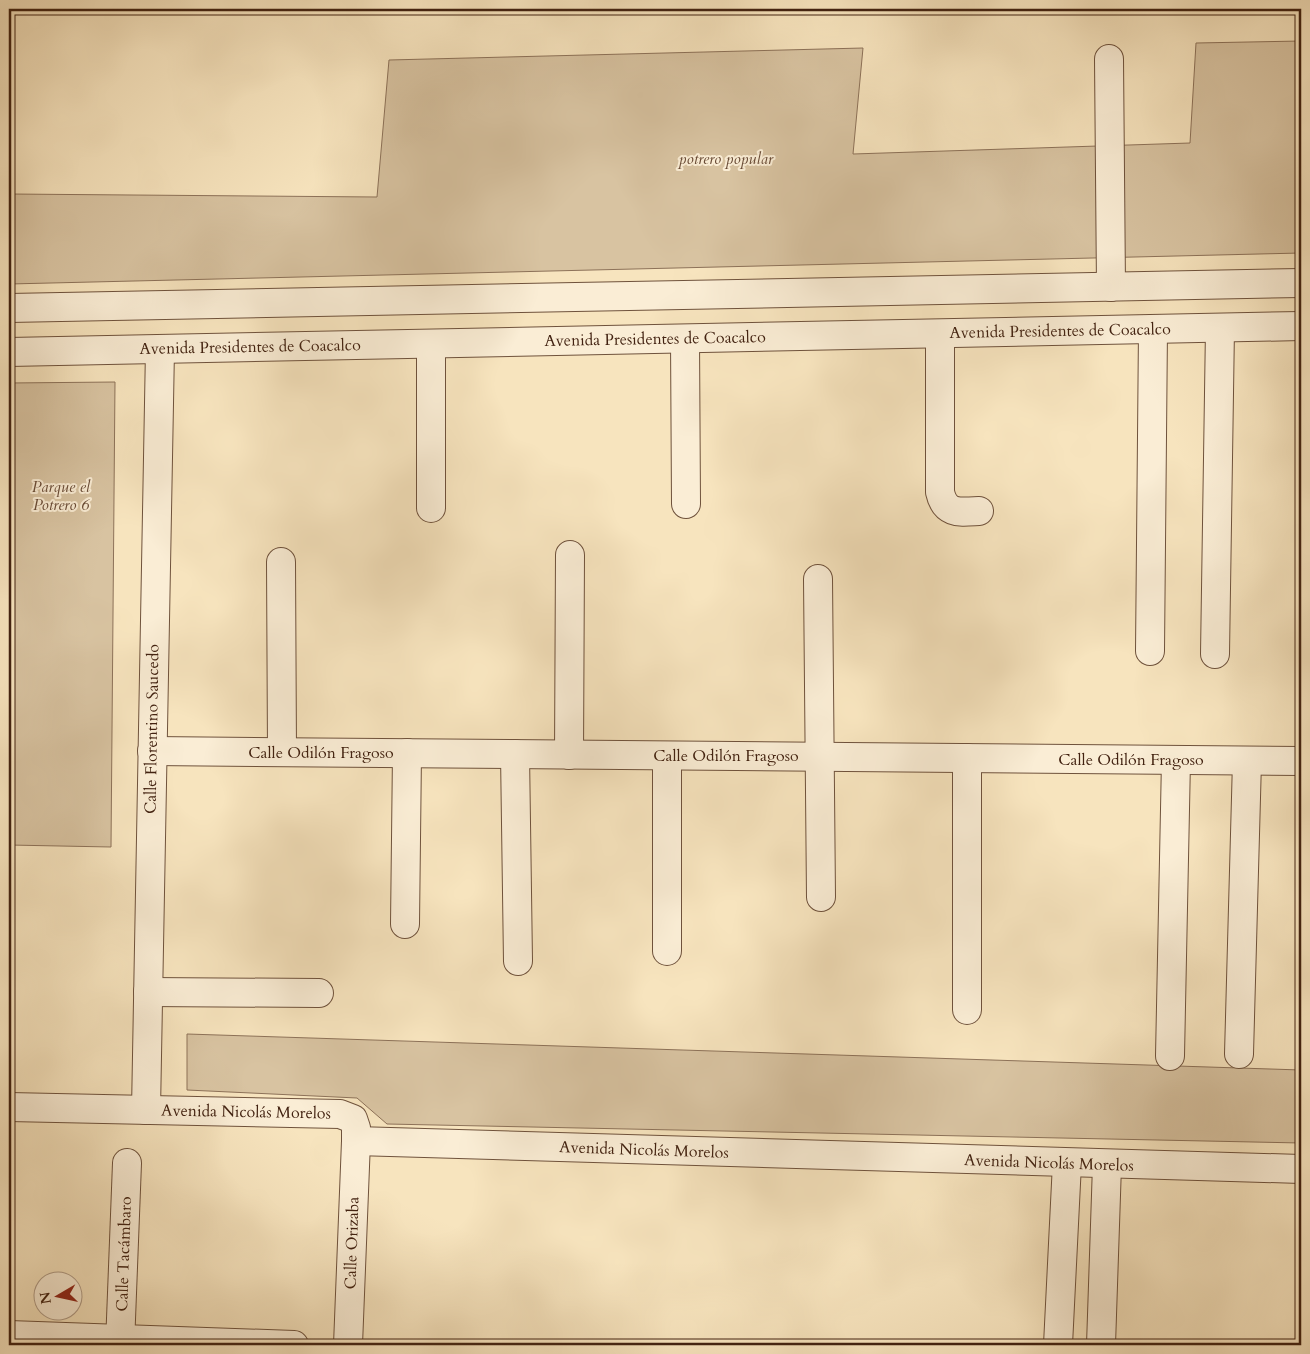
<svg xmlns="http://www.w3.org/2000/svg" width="1310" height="1354" font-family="Cardo,serif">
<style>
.green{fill:#d8c3a1;stroke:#8d7259}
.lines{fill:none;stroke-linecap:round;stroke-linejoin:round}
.minor-casing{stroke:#6f523c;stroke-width:30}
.minor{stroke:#faedd5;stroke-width:28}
.labels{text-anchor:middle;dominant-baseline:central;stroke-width:4;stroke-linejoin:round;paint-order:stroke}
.park-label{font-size:16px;font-style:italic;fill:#684a35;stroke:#faedd5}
.street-label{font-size:16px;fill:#422211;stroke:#faedd5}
</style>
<rect width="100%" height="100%" fill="#f7e4be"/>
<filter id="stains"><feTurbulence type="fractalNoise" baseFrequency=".004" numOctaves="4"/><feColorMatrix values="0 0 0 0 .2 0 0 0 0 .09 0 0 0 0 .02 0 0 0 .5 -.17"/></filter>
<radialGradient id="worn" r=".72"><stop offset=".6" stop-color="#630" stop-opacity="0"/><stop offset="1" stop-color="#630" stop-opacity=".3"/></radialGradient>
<!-- green -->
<g class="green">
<polygon points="1301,41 1301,253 9,284 9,194 377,197 389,60 863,48 853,154 1190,143 1196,43"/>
<polygon points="115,382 111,847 9,845 9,383"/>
<polygon points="187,1034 1301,1070 1301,1143 387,1124 357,1098 187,1090"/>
</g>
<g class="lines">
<!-- minor casing -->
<g class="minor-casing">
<g id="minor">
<polyline points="1109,59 1111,287"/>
<polyline points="9,308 1301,283"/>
<path d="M940,334V492C945,515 960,512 979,511"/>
<polyline points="685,339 686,504"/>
<polyline points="431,344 431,508"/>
<polyline points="9,352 1301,326"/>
<polyline points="281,562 282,752"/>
<polyline points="818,579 821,897"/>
<polyline points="1150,651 1153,329"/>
<polyline points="1215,654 1220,328"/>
<polyline points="152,751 1301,761"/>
<polyline points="515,754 518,961"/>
<polyline points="569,755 570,555"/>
<polyline points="967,758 967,1010"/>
<polyline points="405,924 407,753"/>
<polyline points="667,951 667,756"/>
<polyline points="148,992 319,993"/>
<polyline points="1239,1054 1247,761"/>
<polyline points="1170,1056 1176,760"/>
<polyline points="9,1107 340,1114 353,1119 356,1128 356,1141 348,1345"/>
<polyline points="146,1110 160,349"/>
<polyline points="356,1141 1301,1169"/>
<polyline points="9,1335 294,1345"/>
<polyline points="120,1345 127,1163"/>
<polyline points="1058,1345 1067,1163"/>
<polyline points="1101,1345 1107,1165"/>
</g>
</g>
<!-- minor -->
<use href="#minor" class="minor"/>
</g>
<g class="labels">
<!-- park labels -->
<g class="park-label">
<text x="726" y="159">potrero popular</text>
<text x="61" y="487">Parque el<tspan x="61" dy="18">Potrero 6</tspan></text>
</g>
<!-- street labels -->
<g class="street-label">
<text transform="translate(1060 331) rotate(-1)">Avenida Presidentes de Coacalco</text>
<text transform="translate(655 339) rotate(-1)">Avenida Presidentes de Coacalco</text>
<text transform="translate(250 347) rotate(-1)">Avenida Presidentes de Coacalco</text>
<text transform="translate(152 729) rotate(-89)">Calle Florentino Saucedo</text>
<text x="321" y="753">Calle Odilón Fragoso</text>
<text x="726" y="756">Calle Odilón Fragoso</text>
<text x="1131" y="760">Calle Odilón Fragoso</text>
<text transform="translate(246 1112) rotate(1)">Avenida Nicolás Morelos</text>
<text transform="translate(644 1150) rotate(2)">Avenida Nicolás Morelos</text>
<text transform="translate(1049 1163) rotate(2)">Avenida Nicolás Morelos</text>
<text transform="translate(352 1243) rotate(-88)">Calle Orizaba</text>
<text transform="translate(124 1254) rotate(-88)">Calle Tacámbaro</text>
</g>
</g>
<!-- margin -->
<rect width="1310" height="1354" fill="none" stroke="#f7e4be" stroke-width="30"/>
<rect x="10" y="10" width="1290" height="1334" fill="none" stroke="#422211" stroke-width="2.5"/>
<rect x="15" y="15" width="1280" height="1324" fill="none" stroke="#422211"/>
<!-- north arrow -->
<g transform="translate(58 1296) rotate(261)"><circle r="24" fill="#faedd5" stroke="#b09c87"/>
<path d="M0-4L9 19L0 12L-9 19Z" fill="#8f2418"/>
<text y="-8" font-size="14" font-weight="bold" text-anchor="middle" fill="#422211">N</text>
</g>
<rect width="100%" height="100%" filter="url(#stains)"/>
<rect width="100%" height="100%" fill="url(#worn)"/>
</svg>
